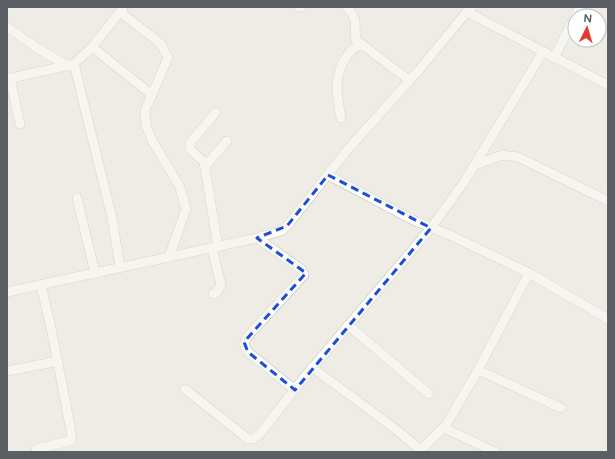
<svg xmlns="http://www.w3.org/2000/svg" width="615" height="459" font-family="Figtree,sans-serif">
<style>
.lines{fill:none;stroke-linecap:round;stroke-linejoin:round}
.minor-casing{stroke:#b7babe;stroke-width:10}
.minor{stroke:#fff;stroke-width:9}
.marked{fill:none;stroke:#1d4ed8;stroke-width:3;stroke-dasharray:8 5;stroke-linejoin:round}
</style>
<rect width="100%" height="100%" fill="#eeece4"/>
<g class="lines">
<!-- minor casing -->
<g class="minor-casing">
<g id="minor">
<polyline points="299,7 300,7"/>
<path d="M347,7C360,22 353,24 356,40L409,80"/>
<polyline points="120,12 161,44 168,58 145,110 146,126 153,142 180,187 186,209 169,257"/>
<polyline points="467,12 608,85"/>
<polyline points="575,16 580,7"/>
<polyline points="7,27 40,50 68,66"/>
<polyline points="92,47 152,95"/>
<polyline points="554,58 575,16"/>
<polyline points="74,64 112,218 120,267"/>
<polyline points="10,78 20,124"/>
<polyline points="7,79 74,64 92,47 123,8"/>
<polyline points="216,112 190,143 190,149 204,162 218,247"/>
<path d="M341,118C337,96 333,77 346,57C351,50 354,46 363,45"/>
<polyline points="205,166 227,141"/>
<polyline points="473,166 502,155 518,157 608,201"/>
<polyline points="328,175 413,220 452,236 529,273 608,319"/>
<polyline points="77,198 95,273"/>
<path d="M257,238L301,269L304,275L247,337C243,343 244,346 248,352L295,390"/>
<polyline points="212,248 221,285 216,293 213,294"/>
<polyline points="7,292 257,238 281,231 287,226 349,148 419,70 471,7"/>
<polyline points="348,325 429,394"/>
<polyline points="313,368 394,428 421,450 420,452"/>
<polyline points="478,370 529,273"/>
<polyline points="8,371 58,361"/>
<polyline points="185,389 248,439 253,439 259,435 302,380 431,228 464,182 543,52"/>
<polyline points="444,428 495,452"/>
<polyline points="36,449 70,441 72,436 51,328 41,285"/>
<polyline points="421,450 446,425 478,370 561,408"/>
</g>
</g>
<!-- minor -->
<use href="#minor" class="minor"/>
</g>
<!-- marked area -->
<path d="M0 0H615V459H0ZM328,175L431,228L295,390L248,352L244,342L306,273L257,238L287,226Z" fill="#eeece4" fill-opacity=".55" fill-rule="evenodd"/>
<path class="marked" d="M328,175L431,228L295,390L248,352L244,342L306,273L257,238L287,226Z"/>
<!-- border -->
<rect width="615" height="459" fill="none" stroke="#5c6065" stroke-width="16"/>
<!-- north arrow -->
<g transform="translate(587 28) rotate(5)"><circle r="19" fill="#ffffff" stroke="#bebfc1"/>
<path d="M0-3L7 15L0 10L-7 15Z" fill="#e63833"/>
<text y="-6" font-size="11" font-weight="bold" text-anchor="middle" fill="#5c6065">N</text>
</g>
</svg>
